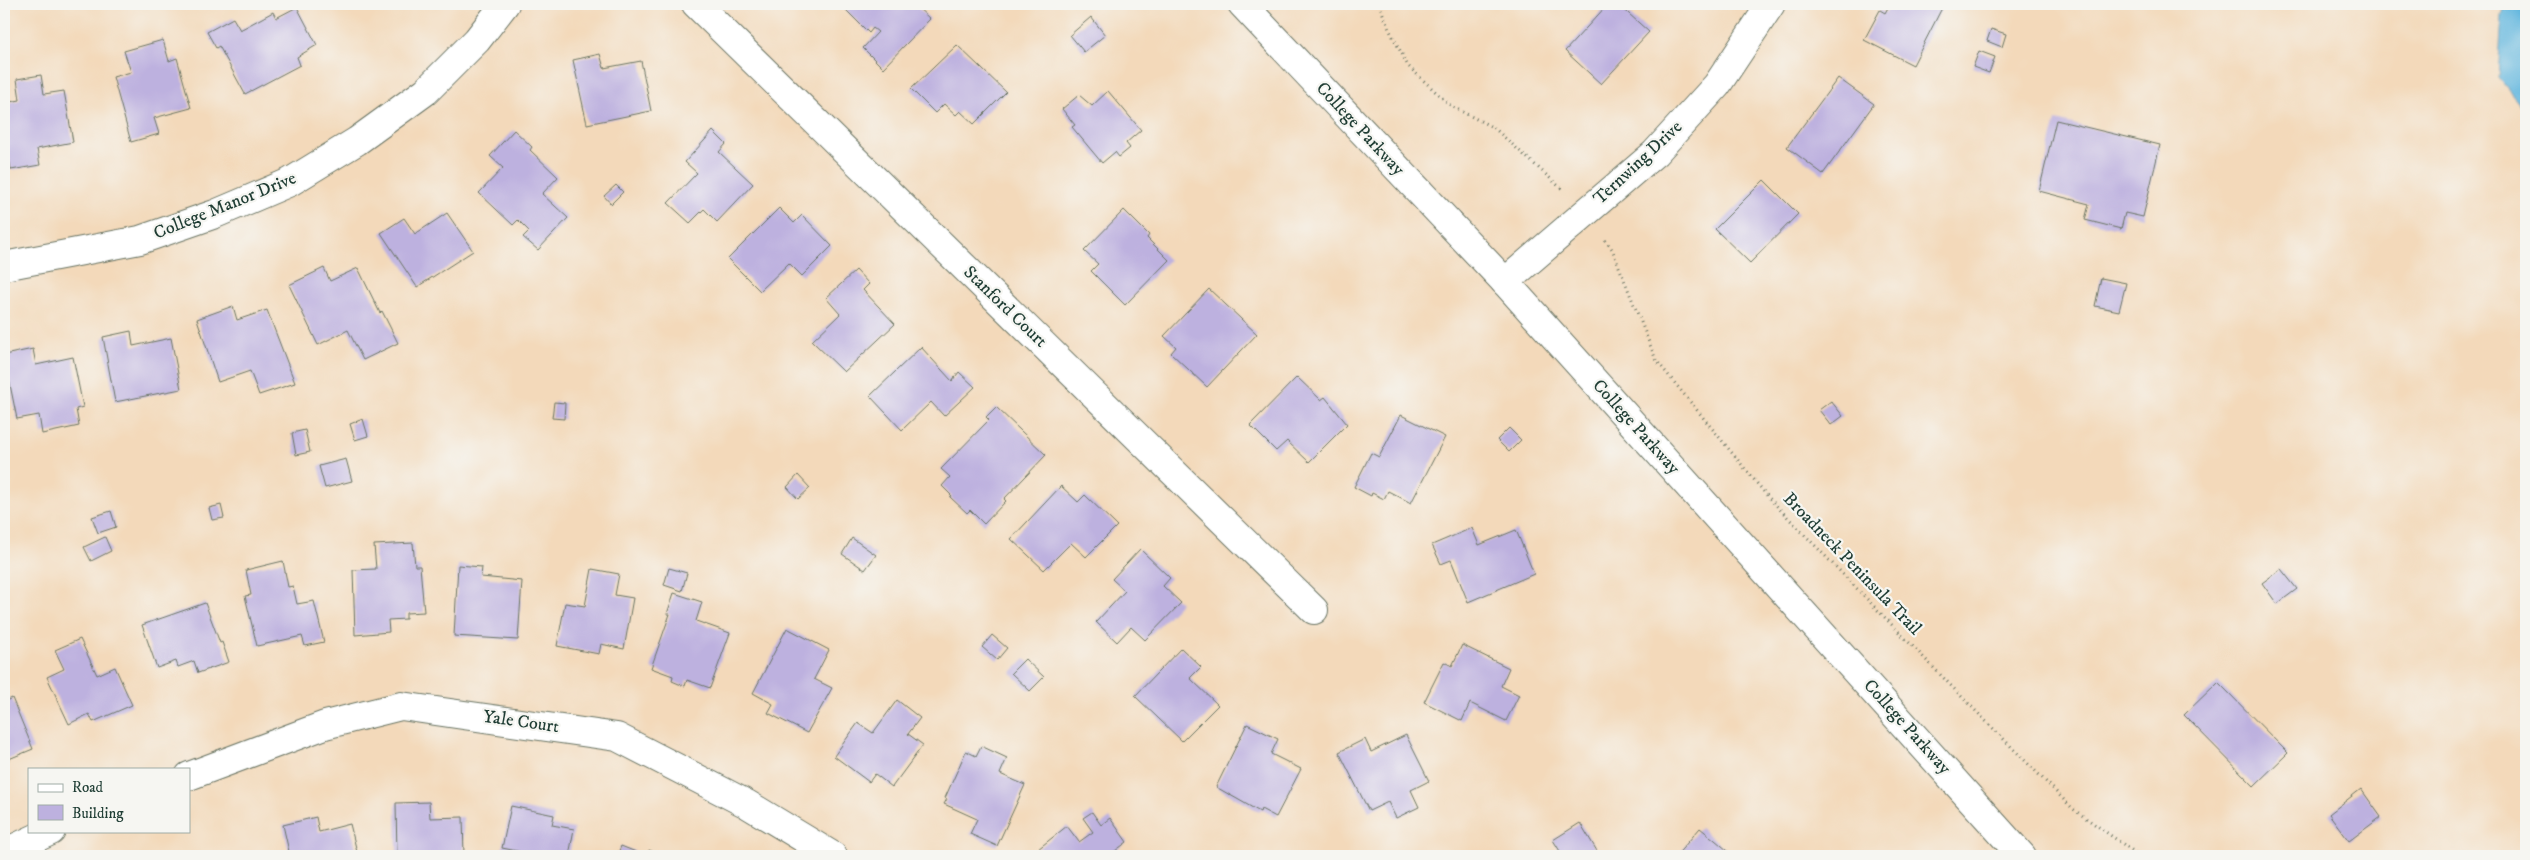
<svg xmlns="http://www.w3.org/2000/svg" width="2530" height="860" font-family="'IM FELL DW Pica',serif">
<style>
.water{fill:#61b6de;stroke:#407a89}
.building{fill:#bdb1df}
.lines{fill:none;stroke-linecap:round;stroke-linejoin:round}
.street-casing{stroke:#697463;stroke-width:30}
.secondary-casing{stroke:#697463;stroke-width:30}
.path{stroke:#697463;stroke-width:3;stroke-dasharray:1 4;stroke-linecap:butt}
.street{stroke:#fff;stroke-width:28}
.secondary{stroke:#fff;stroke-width:28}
.labels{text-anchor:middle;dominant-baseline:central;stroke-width:4.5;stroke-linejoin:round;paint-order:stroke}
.street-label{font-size:18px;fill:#1f3d34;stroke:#f6f6f2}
</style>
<rect width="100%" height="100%" fill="#f6f6f2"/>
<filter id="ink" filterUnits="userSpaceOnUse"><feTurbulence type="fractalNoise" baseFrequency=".02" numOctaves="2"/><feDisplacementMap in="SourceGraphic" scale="10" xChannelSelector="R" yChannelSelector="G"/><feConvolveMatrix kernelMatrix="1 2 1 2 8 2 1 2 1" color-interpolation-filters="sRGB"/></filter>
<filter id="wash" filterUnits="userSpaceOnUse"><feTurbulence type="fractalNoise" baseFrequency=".0096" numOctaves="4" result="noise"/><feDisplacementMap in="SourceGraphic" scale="20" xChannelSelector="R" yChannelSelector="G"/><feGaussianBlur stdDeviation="1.12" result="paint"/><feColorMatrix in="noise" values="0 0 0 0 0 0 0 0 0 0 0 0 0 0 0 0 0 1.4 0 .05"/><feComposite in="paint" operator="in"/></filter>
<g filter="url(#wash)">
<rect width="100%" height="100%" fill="#f3d9ba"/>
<!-- water -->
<polygon class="water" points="2505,4 2526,4 2526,111 2498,77 2502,15"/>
<g id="blocks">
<!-- building -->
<g class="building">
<polygon points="852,4 914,4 930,19 883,68 863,48 878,32 873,28 869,33 846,10"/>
<polygon points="1608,4 1618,4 1649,32 1601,84 1565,51"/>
<polygon points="1890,4 1944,4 1913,65 1864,40 1880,10 1885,13"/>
<polygon points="297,7 317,45 297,57 300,65 245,94 219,46 216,48 207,32 233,18 240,30 273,12 276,18"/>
<polygon points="1091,17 1105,35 1084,52 1070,35"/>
<polygon points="1991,29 2006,34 2002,47 1987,41"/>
<polygon points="163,40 169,61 177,58 191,108 154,118 159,134 131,142 113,77 131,72 124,51"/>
<polygon points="957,45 1006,92 974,124 960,111 956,115 944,104 935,113 911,89"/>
<polygon points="1979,51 1995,57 1989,73 1973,67"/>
<polygon points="600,54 604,68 641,61 651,111 587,124 573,60"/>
<polygon points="41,75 44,94 64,91 73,142 37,149 40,165 11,170 4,129 4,103 20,100 17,79"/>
<polygon points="1838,78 1874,104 1823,174 1787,147"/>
<polygon points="1108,91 1141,130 1126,143 1130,148 1119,157 1115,152 1102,163 1072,127 1075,125 1062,109 1079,95 1092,106"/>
<polygon points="2056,120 2160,145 2143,217 2125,213 2121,229 2085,220 2089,204 2039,191"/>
<polygon points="514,130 532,147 530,150 558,177 542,194 568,218 538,250 523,237 529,231 518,220 513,225 479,193 503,168 490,156"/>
<polygon points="713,131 726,144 719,152 753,184 717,222 704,209 690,223 668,203 697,173 685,162"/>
<polygon points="1764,180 1798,214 1750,263 1715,229"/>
<polygon points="616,185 623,192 611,204 604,196"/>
<polygon points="779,208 794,223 802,215 832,246 802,276 789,263 760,291 728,259"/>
<polygon points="1124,210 1149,235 1147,238 1169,260 1125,305 1091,271 1098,264 1084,251"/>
<polygon points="447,213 473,251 417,287 381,233 404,218 415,234"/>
<polygon points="324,268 330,281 358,268 380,313 382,311 398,343 363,360 348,330 318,345 289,285"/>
<polygon points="856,270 869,284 863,290 895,324 844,372 812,341 840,314 826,298"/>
<polygon points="2101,278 2126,283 2119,311 2095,306"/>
<polygon points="1209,289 1257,334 1207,387 1171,353 1176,347 1164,336"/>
<polygon points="233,306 237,320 267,310 295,383 259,395 250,371 218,382 197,319"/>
<polygon points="131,331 133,346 171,338 181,389 115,402 103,337"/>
<polygon points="921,347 952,381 959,372 975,387 944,416 931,402 902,430 870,396"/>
<polygon points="33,349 36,365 73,357 83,407 76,409 79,426 42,434 39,415 17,419 4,355"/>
<polygon points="1297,377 1321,400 1325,397 1347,424 1309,462 1287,441 1276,451 1250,425"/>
<polygon points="1831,401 1843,416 1831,425 1819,410"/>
<polygon points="554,402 565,403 564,419 552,418"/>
<polygon points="996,407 1046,455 1004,499 1006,501 984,524 970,510 967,513 950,497 952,496 942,486 950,477 941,469 989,420 986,417"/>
<polygon points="1401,415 1445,437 1411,503 1388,491 1384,499 1372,493 1371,496 1354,487 1371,453 1379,457"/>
<polygon points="363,419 368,436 355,440 350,424"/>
<polygon points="1509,428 1521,440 1509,452 1497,440"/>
<polygon points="305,430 310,452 296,455 292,433"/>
<polygon points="346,459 352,481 325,488 319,466"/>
<polygon points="798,475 810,488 798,499 787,487"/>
<polygon points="1061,486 1078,502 1085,495 1117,526 1086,557 1071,543 1044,570 1011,539"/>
<polygon points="221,505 224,518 212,520 209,508"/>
<polygon points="111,511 116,527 98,533 92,517"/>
<polygon points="1472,528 1479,545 1516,530 1534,574 1468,602 1451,560 1441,564 1432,545"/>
<polygon points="105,537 111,551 91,561 84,547"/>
<polygon points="852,538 876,555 865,570 842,554"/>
<polygon points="413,543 415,566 420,566 424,612 406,613 406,619 388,620 389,632 355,635 353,570 376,569 374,545"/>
<polygon points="1140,549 1170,578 1163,586 1181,603 1145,640 1131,627 1117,642 1096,622 1125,591 1112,579"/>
<polygon points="283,561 288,587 293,586 297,604 314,601 324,642 305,646 302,636 257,646 245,596 251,595 246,570"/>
<polygon points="458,565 482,567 481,577 522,581 518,640 454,636"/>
<polygon points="669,568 687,573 682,591 664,585"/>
<polygon points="592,569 619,574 615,595 633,598 624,649 601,644 599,654 557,646 565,603 585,606"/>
<polygon points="2281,569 2297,589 2277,604 2262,583"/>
<polygon points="674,593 702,602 696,621 730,633 710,688 687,680 685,686 679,684 672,681 673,676 651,668 670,614 667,614"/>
<polygon points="205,603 220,643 222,642 229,662 198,673 194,661 178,667 176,661 157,668 142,625"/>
<polygon points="787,628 829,650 814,679 832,688 807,733 768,713 773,704 753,693"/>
<polygon points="992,635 1007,648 997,660 982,647"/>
<polygon points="80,639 97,675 115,667 132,705 93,722 89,714 69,724 47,677 64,669 55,650"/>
<polygon points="1462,645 1509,668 1501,686 1519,695 1506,721 1470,703 1462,721 1424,702 1444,662 1452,666"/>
<polygon points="1181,648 1201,667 1190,678 1218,705 1182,741 1135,696"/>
<polygon points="1025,659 1044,677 1030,691 1011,673"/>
<polygon points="2218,682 2288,753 2254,786 2184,715"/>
<polygon points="12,698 33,749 4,761 4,702"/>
<polygon points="897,700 920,718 908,734 923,745 892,787 875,774 869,782 834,756 858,723 873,733"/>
<polygon points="1247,724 1278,739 1271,754 1301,769 1276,817 1261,809 1260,812 1216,787"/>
<polygon points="1406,735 1429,781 1411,790 1419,807 1396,818 1388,802 1369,811 1339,752 1365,739 1371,752"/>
<polygon points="981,746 1007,758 1000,774 1025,785 997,846 970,834 977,819 944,804 947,799 945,798 966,751 976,756"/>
<polygon points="2361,789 2381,817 2349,841 2329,814"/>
<polygon points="429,802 430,818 463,817 464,856 397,856 396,803"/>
<polygon points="511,806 554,815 552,825 574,829 569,856 521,856 522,852 502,848"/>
<polygon points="1092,812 1101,825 1110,818 1127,842 1111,854 1112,856 1035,856 1033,853 1067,826 1079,842 1093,832 1083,818"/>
<polygon points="316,817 319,832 350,824 358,856 290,856 283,825"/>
<polygon points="1580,823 1582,826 1600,856 1563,856 1553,840"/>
<polygon points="1700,828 1715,840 1734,856 1676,856"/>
<polygon points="621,846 646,856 617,856"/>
<polygon points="649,850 661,855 662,852 672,856 646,856"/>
</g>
</g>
</g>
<g filter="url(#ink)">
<use href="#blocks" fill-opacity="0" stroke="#697463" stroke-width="1"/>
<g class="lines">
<!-- street casing -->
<g class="street-casing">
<g id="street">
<polyline points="696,4 1314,610"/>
<polyline points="4,266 140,240 215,214 290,182 357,141 426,91 477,40 505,4"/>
<polyline points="1505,282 1655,153 1717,85 1771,4"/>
<polyline points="189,776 325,725 401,706 617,737 747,804 833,856"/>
<polyline points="4,853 51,831"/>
</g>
</g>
<!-- secondary casing -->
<g class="secondary-casing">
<polyline id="secondary" points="1242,4 1505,282 2022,856"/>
</g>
<!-- path -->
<g class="path">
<polyline points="1379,4 1389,29 1408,66 1451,106 1494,128 1562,189"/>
<polyline points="1605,240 1612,249 1656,360 1769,498 1961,696 2073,809 2140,856"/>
</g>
<!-- street -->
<use href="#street" class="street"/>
<!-- secondary -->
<use href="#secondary" class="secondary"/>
</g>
</g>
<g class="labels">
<!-- street labels -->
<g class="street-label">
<text transform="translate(1360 129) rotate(47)">College Parkway</text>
<text transform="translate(1638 163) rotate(-43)">Ternwing Drive</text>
<text transform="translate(225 206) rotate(-22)">College Manor Drive</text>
<text transform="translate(1005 307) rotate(44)">Stanford Court</text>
<text transform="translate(1636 427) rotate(48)">College Parkway</text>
<text transform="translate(1852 564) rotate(46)">Broadneck Peninsula Trail</text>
<text transform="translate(521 722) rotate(8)">Yale Court</text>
<text transform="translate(1907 727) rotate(48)">College Parkway</text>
</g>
</g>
<!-- margin -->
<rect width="2530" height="860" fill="none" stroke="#f6f6f2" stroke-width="20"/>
<!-- legend -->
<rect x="28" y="768" width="162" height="65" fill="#f6f6f2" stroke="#a0aca6"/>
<rect x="38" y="784" width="25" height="8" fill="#ffffff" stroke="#a0aca6"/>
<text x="72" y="792" font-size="15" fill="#1f3d34">Road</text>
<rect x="38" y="805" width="25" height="15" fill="#bdb1df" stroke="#a0aca6"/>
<text x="72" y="818" font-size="15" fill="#1f3d34">Building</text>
</svg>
